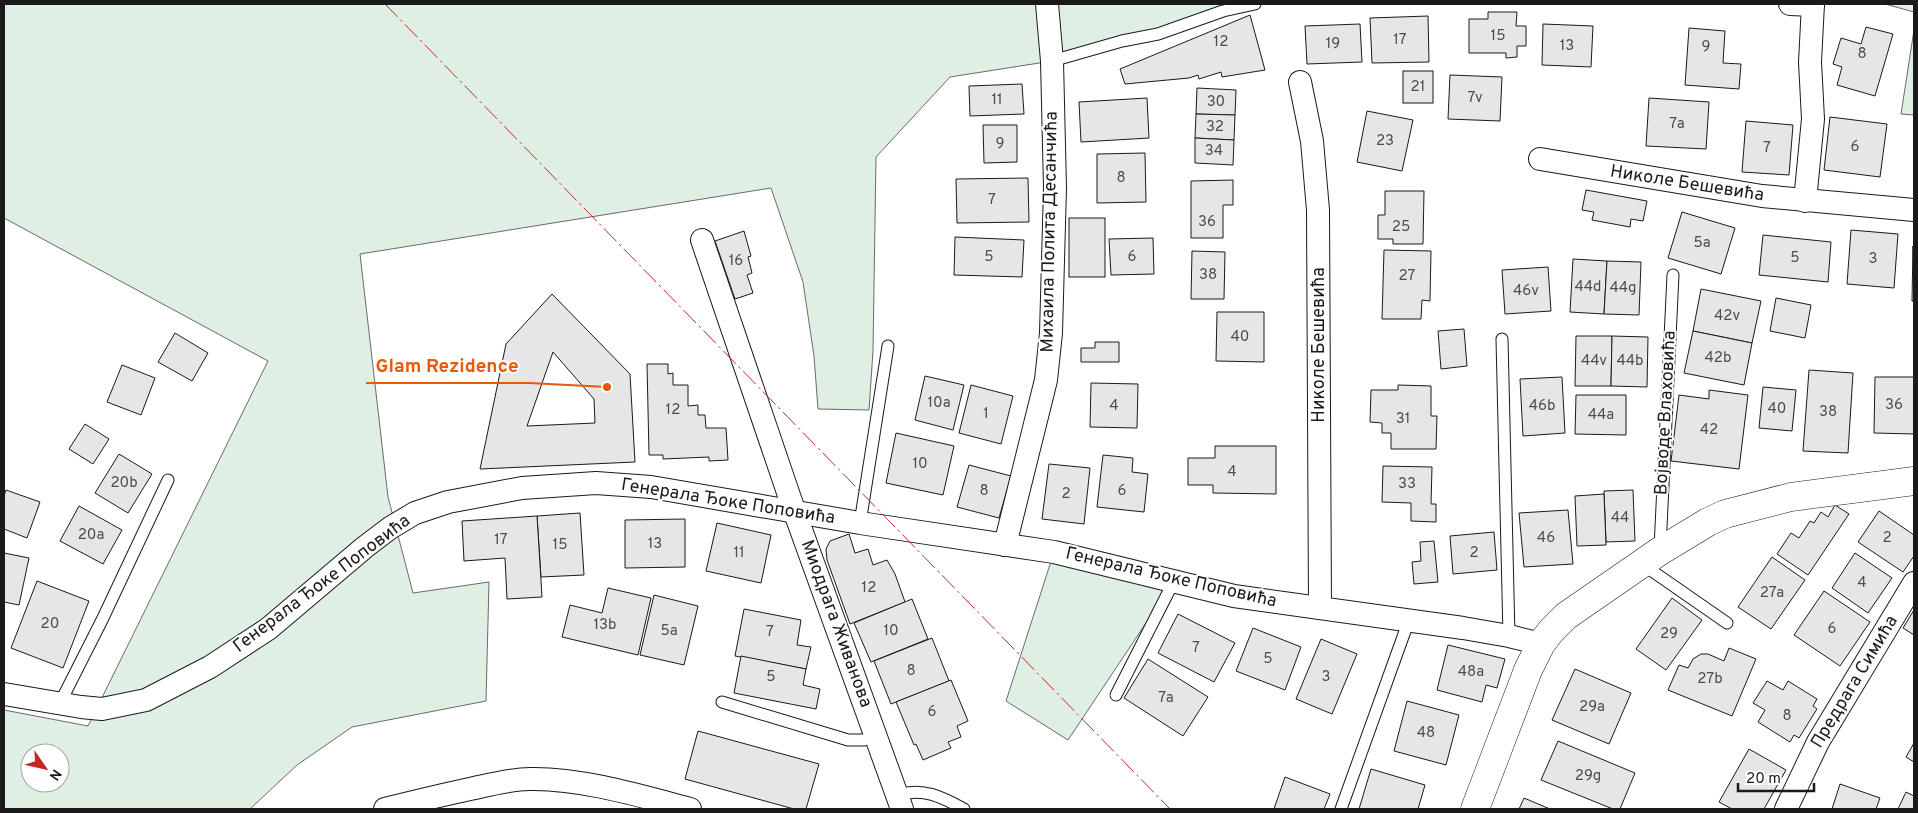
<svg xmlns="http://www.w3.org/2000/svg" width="1918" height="813" font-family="Overpass,sans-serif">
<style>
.green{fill:#e0efe3;stroke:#6a6a6a;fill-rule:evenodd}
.building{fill:#e6e6e6;stroke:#1a1a1a;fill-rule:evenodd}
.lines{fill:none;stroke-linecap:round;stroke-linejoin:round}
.service-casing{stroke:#1a1a1a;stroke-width:13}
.minor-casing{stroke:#1a1a1a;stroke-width:24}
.tertiary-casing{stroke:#1a1a1a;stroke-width:29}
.service{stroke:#fff;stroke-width:11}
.minor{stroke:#fff;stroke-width:22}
.tertiary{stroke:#fff;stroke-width:28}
.power{stroke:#c62828;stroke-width:1;stroke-dasharray:18 4 2.5 4;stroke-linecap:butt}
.labels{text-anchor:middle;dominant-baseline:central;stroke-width:4;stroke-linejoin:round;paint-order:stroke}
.number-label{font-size:15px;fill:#4d4d4d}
.street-label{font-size:18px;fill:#1a1a1a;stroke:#fff}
.leader{fill:none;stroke:#e8590c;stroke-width:2}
.callout-dot{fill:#e8590c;stroke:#fff;stroke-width:2}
.callout-label{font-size:19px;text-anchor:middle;font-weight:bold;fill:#e8590c;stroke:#fff;stroke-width:4;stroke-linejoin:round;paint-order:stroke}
</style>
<rect width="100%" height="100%" fill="#fff"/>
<!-- green -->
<g class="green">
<path d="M4,4H1255L1052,61L950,77L876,157L873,351L869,410L818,409L814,356L803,282L771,188L360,254L388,497L413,593L489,582L486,701L352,727L297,765L250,809H4V710L88,726L268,361L4,218ZM30,753H60V783H30Z"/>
<polygon points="1885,4 1914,4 1914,12"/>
<polygon points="1914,30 1914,115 1901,114"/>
<polygon points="1054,552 1174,581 1068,740 1006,701"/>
</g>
<!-- building -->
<g class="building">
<polygon points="1488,12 1517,12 1516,26 1526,26 1526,46 1517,46 1517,57 1506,58 1506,53 1469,53 1469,19 1488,19"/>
<polygon points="1250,15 1265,70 1222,77 1221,72 1199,79 1198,75 1189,78 1125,84 1120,69"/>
<polygon points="1428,16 1429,62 1372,63 1370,18"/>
<polygon points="1360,24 1362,62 1307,64 1305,26"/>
<polygon points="1543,24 1593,26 1591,67 1542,65"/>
<polygon points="1866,27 1893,34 1875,96 1837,85 1842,67 1833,64 1841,38 1861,44"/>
<polygon points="1689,28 1725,31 1723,63 1741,64 1739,89 1685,85"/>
<rect x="1403" y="71" width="30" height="32"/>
<polygon points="1450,75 1502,77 1500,121 1448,119"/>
<polygon points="1022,84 1024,114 970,116 969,86"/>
<polygon points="1197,88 1236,90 1235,115 1196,114"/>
<polygon points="1147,98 1149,138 1081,142 1079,102"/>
<polygon points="1649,98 1709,102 1706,149 1646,146"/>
<polygon points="1367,111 1413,120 1402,171 1357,162"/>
<polygon points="1196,114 1235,115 1234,140 1195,138"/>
<polygon points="1830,117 1887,124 1880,177 1824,170"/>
<polygon points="1746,121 1793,125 1789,175 1742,172"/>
<polygon points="983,125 1017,125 1017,162 984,163"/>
<polygon points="1195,138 1234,140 1233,165 1195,163"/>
<polygon points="1145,153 1146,202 1097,203 1097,154"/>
<polygon points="1028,178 1029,222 957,223 956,179"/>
<polygon points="1233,180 1233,205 1223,205 1223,238 1191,238 1191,181"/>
<polygon points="1586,190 1647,201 1643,221 1631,219 1630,227 1592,220 1594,212 1582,210"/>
<polygon points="1385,191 1424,191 1423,244 1393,244 1393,239 1378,239 1378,215 1385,215"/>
<polygon points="1682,212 1735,228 1721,274 1668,258"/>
<rect x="1069" y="218" width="36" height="59"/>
<polygon points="1851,230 1898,234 1894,288 1847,284"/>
<polygon points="744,231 751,256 748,257 752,273 747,275 753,293 735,299 715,241"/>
<polygon points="1763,235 1831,242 1828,282 1759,275"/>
<polygon points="955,237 1024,240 1022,277 954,275"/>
<polygon points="1153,238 1154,274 1111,275 1109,239"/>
<polygon points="1913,246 1914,301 1912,301"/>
<polygon points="1384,250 1431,251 1430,301 1422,300 1421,319 1382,319"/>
<polygon points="1192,251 1225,252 1224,299 1191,299"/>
<polygon points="1573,259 1607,261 1604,314 1570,312"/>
<polygon points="1607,261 1641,262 1639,315 1604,314"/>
<polygon points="1548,267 1551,311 1505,314 1502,270"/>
<polygon points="1701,289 1761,301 1752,343 1693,331"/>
<path d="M552,294L630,374L635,462L480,469L506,344ZM553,352L594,399L595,423L527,426Z"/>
<polygon points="1776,298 1811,305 1805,338 1770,331"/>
<polygon points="1217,312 1264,312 1264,362 1216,361"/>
<polygon points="1464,329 1467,366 1441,369 1438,331"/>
<polygon points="1693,331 1752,343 1744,385 1684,373"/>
<polygon points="175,333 208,353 192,381 158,362"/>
<polygon points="1576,336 1612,336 1611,386 1575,386"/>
<polygon points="1612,336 1648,337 1647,387 1611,386"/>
<polygon points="1095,342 1119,342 1119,362 1081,362 1081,348 1095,348"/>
<polygon points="647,364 668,364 668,374 673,373 673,385 688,385 688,406 698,405 698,415 705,415 706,428 726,428 728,460 709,461 709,457 663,459 663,455 649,455"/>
<polygon points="122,365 155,378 141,415 107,402"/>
<polygon points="1809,370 1853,373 1848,453 1803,451"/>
<polygon points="925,376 964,385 953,430 915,420"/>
<polygon points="1562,377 1565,433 1523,436 1520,379"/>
<polygon points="1875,377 1914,377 1914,434 1874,433"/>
<polygon points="1091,383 1138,384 1137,428 1090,427"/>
<polygon points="971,385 1013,396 1001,444 959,433"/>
<polygon points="1398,385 1431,386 1431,416 1437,416 1436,449 1391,449 1391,433 1382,433 1382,423 1370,422 1371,390 1398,390"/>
<polygon points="1763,387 1796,390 1792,431 1759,428"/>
<polygon points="1709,390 1748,395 1739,469 1671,461 1679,395 1709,399"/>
<polygon points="1576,395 1626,395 1626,435 1575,434"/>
<polygon points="85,424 109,439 93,464 69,449"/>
<polygon points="896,433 954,446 943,495 886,483"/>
<polygon points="1215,446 1276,446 1276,494 1213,493 1213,485 1188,485 1188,458 1215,458"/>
<polygon points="119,454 152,474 128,513 95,493"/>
<polygon points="1103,455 1133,458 1132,472 1148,474 1144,512 1097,507"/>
<polygon points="1049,464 1090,468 1084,524 1042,519"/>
<polygon points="969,465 1011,476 999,518 957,507"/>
<polygon points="1383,466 1432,467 1431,504 1436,504 1436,522 1411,521 1411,503 1382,502"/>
<polygon points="6,490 40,502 27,538 4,529 4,496"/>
<polygon points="1633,490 1635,541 1606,542 1604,491"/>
<polygon points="1604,494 1606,545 1577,546 1575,496"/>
<polygon points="1835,505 1849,514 1808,575 1777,554 1791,533 1799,538 1810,521 1814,523 1821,512 1828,517"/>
<polygon points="79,506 122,530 103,564 60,541"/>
<polygon points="1568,510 1573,564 1524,567 1519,513"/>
<polygon points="1879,511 1914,535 1914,556 1903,572 1858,542"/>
<polygon points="580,513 584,575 541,577 537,516"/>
<polygon points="537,516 542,597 507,599 505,558 464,561 462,521"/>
<polygon points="685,519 685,567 625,568 625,520"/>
<polygon points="717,523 771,535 761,583 706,571"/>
<polygon points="1494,532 1497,570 1453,574 1450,536"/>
<polygon points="849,534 855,553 868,549 873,565 887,560 895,574 905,602 850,624 827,560 826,549 830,541"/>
<polygon points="1434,541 1438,582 1414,584 1412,562 1421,561 1420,542"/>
<polygon points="4,553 29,558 19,605 4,602"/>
<polygon points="1855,553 1892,578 1868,613 1832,588"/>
<polygon points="1772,557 1805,580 1771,629 1738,607"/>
<polygon points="37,581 89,601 63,668 11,648"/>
<polygon points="608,588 651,598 638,655 562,637 570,605 602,613"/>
<polygon points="1824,591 1870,622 1840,666 1794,635"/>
<polygon points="654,595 698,606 684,665 640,655"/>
<polygon points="1672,598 1702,620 1666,670 1636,649"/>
<polygon points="912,599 928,639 871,662 854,623"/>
<polygon points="744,609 801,620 797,645 811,647 806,669 735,656"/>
<polygon points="1914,610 1914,635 1903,628"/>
<polygon points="1178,614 1235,643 1214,682 1158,653"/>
<polygon points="1253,628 1301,647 1285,690 1236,671"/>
<polygon points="932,638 949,681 891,704 874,661"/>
<polygon points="1321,639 1357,654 1332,714 1296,699"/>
<polygon points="1448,645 1505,659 1497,688 1486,685 1482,702 1437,690"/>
<polygon points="1729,648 1756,659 1732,716 1668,690 1679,665 1688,668 1693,659 1701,654 1708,654 1724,661"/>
<polygon points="741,656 806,669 803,685 820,689 816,709 734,693"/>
<polygon points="1148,659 1208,697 1183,736 1124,698"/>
<polygon points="1575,669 1631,693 1609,744 1552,720"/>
<polygon points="951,680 968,721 957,726 961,737 948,742 951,748 923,760 916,744 914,745 896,702"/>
<polygon points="1767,681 1783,690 1788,681 1817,699 1813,706 1817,709 1799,738 1794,735 1790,742 1758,722 1765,710 1753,703"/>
<polygon points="1407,701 1459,715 1446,765 1394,751"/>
<polygon points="698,731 819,764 806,809 794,809 685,779"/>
<polygon points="1558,741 1635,773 1620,809 1613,809 1541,780"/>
<polygon points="1914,743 1914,762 1906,757"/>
<polygon points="1749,749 1786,770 1764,809 1732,809 1719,802"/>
<polygon points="1371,769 1425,785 1418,809 1359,809"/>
<polygon points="1285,777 1330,794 1324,809 1274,809"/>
<polygon points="1840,784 1880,798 1876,809 1832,809"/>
<polygon points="1906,792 1914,796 1914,809 1898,809"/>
<polygon points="1524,798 1550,809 1519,809"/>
</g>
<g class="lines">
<!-- service casing -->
<g class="service-casing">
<g id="service">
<polyline points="1052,61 1122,41 1158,34 1223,11 1255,4"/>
<polyline points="1502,339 1509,636"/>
<polyline points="860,523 888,346"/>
<polyline points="1660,548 1673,275"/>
<polyline points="1642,564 1727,623"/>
<polyline points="1116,695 1174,581"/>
<polyline points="722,702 848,740 864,740 876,736"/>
<polyline points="60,703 103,618 168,480"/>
<path d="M898,795C923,787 942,797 964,809"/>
<polyline points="1341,809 1409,620"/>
</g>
</g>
<!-- minor casing -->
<g class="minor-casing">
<g id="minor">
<polyline points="1790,4 1813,5"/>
<polyline points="1300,82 1312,141 1318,210 1320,608"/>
<polyline points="1540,159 1762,196 1914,210"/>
<polyline points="1805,201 1813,119 1810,62 1813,4"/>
<polyline points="702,240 795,513 902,809"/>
<polyline points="1005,545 1046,380 1051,333 1055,188 1052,61 1047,4"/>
<polyline points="4,694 81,707 102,709 146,700 210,667 268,629 365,547 390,528 415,513 448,502 522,488 596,483 651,487 860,523 1054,552 1234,596 1463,628 1509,636 1541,644"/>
<path d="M385,809C413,802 442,795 470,789C489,785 510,779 530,779C581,778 641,796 690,809"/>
<polyline points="1786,809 1818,742 1914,583"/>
</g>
</g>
<!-- tertiary casing -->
<g class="tertiary-casing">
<polyline id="tertiary" points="1475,809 1528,670 1541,644 1551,631 1566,616 1660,551 1708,522 1725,514 1791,497 1914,481"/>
</g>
<!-- service -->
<use href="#service" class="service"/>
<!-- minor -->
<use href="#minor" class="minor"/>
<!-- tertiary -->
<use href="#tertiary" class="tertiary"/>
<!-- power -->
<polyline class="power" points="385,4 1170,809"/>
</g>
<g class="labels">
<!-- number labels -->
<g class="number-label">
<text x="1498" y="36">15</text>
<text x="1400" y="40">17</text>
<text x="1221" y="42">12</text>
<text x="1333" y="44">19</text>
<text x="1567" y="46">13</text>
<text x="1706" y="47">9</text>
<text x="1862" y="54">8</text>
<text x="1418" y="87">21</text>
<text x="1475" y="98">7v</text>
<text x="997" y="100">11</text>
<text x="1216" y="102">30</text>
<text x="1677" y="124">7a</text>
<text x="1215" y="127">32</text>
<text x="1385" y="141">23</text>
<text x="1000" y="144">9</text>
<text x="1855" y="147">6</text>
<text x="1767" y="148">7</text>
<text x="1214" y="151">34</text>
<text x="1121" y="178">8</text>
<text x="992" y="200">7</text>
<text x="1207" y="222">36</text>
<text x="1401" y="227">25</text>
<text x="1702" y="243">5a</text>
<text x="989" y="257">5</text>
<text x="1132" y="257">6</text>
<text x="1795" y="258">5</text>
<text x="1873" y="259">3</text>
<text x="736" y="261">16</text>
<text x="1208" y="275">38</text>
<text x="1407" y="276">27</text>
<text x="1588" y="287">44d</text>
<text x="1623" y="288">44g</text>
<text x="1526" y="291">46v</text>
<text x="1727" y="316">42v</text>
<text x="1240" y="337">40</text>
<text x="1718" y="358">42b</text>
<text x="1594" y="361">44v</text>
<text x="1630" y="361">44b</text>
<text x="939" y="403">10a</text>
<text x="1894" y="405">36</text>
<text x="1114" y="406">4</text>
<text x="1542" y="406">46b</text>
<text x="1777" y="409">40</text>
<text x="673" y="410">12</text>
<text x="1828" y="412">38</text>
<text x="986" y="414">1</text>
<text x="1601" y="415">44a</text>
<text x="1403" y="419">31</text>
<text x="1709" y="430">42</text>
<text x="920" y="464">10</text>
<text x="1232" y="472">4</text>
<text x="124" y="483">20b</text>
<text x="1407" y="484">33</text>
<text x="984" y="491">8</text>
<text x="1122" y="491">6</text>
<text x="1066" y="494">2</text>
<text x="1620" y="518">44</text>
<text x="91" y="535">20a</text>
<text x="1546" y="538">46</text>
<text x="1887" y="538">2</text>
<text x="501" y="540">17</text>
<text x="655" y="544">13</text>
<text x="560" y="545">15</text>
<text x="739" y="553">11</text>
<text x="1474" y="553">2</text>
<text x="1862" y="583">4</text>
<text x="869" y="588">12</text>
<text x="1772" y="593">27a</text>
<text x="50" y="624">20</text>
<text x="605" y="625">13b</text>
<text x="1832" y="629">6</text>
<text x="669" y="631">5a</text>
<text x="891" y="631">10</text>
<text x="770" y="632">7</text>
<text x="1669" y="634">29</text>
<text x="1196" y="648">7</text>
<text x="1268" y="659">5</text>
<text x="911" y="671">8</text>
<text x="1471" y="672">48a</text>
<text x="771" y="677">5</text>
<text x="1326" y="677">3</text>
<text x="1710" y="679">27b</text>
<text x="1166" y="698">7a</text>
<text x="1592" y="707">29a</text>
<text x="932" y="712">6</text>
<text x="1787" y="716">8</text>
<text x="1426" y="733">48</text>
<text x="1588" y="776">29g</text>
</g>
<!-- street labels -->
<g class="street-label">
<text transform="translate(1687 184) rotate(9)">Николе Бешевића</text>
<text transform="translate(1050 232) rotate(-89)">Михаила Полита Десанчића</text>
<text transform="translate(1319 345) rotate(-90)">Николе Бешевића</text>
<text transform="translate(1666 413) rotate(-87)">Војводе Влаховића</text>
<text transform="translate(728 502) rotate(9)">Генерала Ђоке Поповића</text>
<text transform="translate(1171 578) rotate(13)">Генерала Ђоке Поповића</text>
<text transform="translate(322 584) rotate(-37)">Генерала Ђоке Поповића</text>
<text transform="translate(836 624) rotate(70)">Миодрага Живанова</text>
<text transform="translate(1855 682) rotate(-59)">Предрага Симића</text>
</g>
</g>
<!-- callouts -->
<path class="leader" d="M607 387L529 383H366"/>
<circle class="callout-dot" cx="607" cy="387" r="5"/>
<g class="callout-label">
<text x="447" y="372">Glam Rezidence</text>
</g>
<!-- border -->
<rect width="1918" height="813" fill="none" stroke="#1a1a1a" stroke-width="10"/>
<!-- north arrow -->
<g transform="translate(45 768) rotate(124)"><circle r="24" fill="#ffffff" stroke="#a3a3a3"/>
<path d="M0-4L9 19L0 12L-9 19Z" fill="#c62828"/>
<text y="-8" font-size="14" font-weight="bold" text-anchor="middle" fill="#1a1a1a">N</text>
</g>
<!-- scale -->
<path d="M1738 783v8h76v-8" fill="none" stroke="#1a1a1a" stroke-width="2.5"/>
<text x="1746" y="783" font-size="15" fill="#1a1a1a" stroke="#ffffff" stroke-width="4" paint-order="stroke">20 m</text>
</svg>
